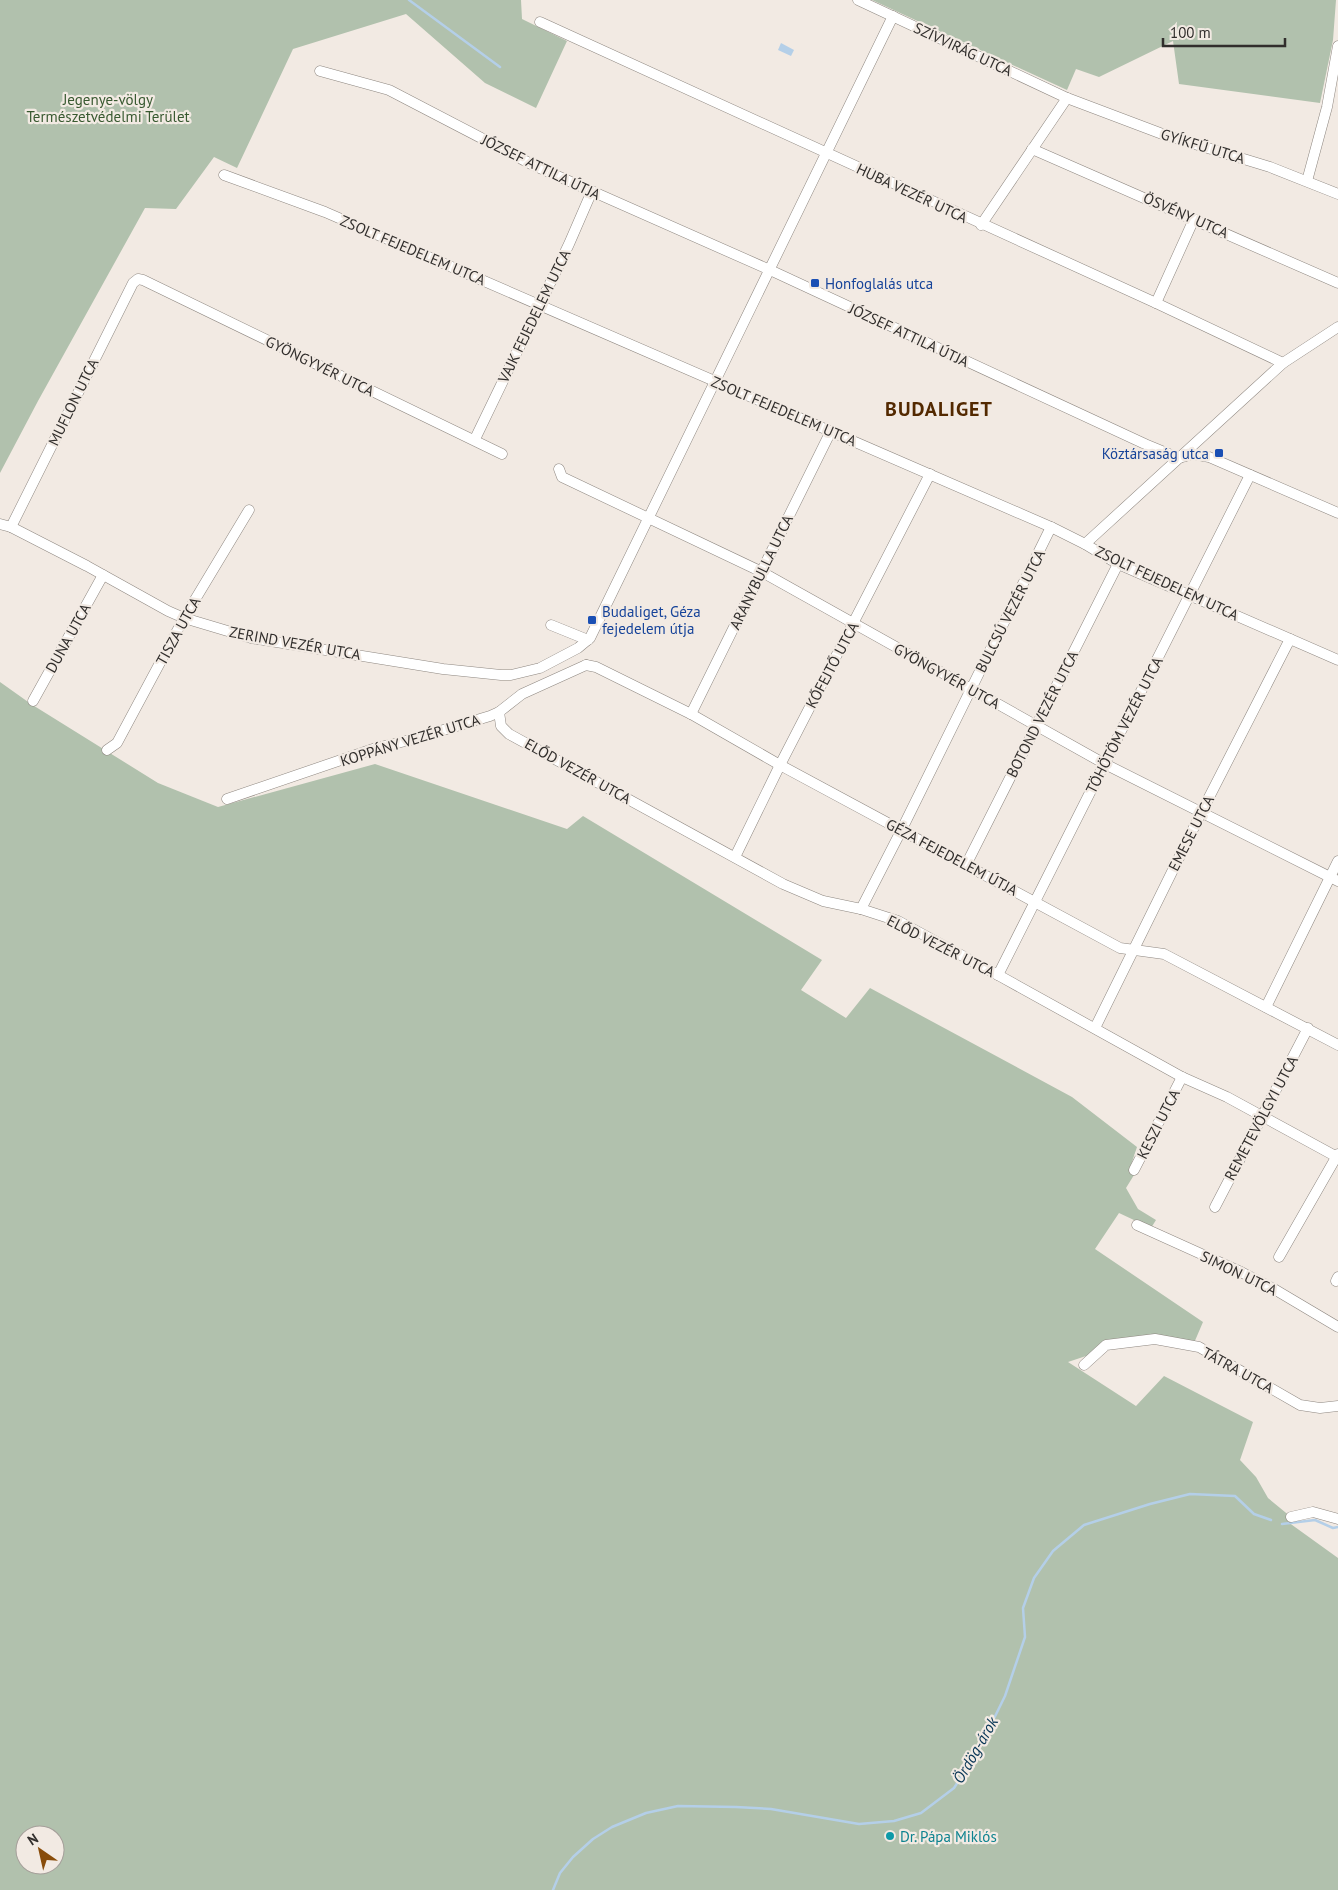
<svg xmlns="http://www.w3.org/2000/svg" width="1338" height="1890" font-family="'PT Sans',sans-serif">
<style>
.green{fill:#b1c1ad;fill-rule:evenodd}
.water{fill:#b4cfe8}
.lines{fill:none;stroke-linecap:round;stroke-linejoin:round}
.stream{stroke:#b4cfe8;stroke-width:2.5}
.minor-casing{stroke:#8e8780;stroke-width:11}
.minor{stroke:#fff;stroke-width:10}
.transit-dot{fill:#1a4fb4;stroke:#f2eae3;stroke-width:2}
.culture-dot{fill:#0f9aa8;stroke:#f2eae3;stroke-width:2}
.labels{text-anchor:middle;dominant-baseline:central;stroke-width:4.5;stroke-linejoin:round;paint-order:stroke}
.street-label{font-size:15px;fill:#312e2c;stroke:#f2eae3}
.park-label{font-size:15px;fill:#385930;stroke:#f2eae3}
.transit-label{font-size:15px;fill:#164399;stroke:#f2eae3;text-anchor:start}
.culture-label{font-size:15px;fill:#0d838f;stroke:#f2eae3;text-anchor:start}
.water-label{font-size:16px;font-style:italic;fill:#063455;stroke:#f2eae3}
.district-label{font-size:20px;font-weight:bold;letter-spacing:1px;fill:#532900;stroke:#f2eae3}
</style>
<rect width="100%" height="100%" fill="#f2eae3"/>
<!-- green -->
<g class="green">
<polygon points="0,0 521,0 522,19 567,41 536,108 485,83 406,14 293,49 237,168 214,157 176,209 145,208 38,401 0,473"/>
<polygon points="872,0 1336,0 1333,40 1320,103 1179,84 1173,41 1099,77 1076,69 1067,90"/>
<path d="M0,682L31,704L158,783L218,807L375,764L567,829L583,816L822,960L801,990L846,1018L870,988L1072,1097L1137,1147L1129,1171L1134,1175L1126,1188L1138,1209L1156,1220L1151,1228L1119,1213L1095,1249L1203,1322L1194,1343L1128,1342L1068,1362L1136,1406L1164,1376L1253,1422L1240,1460L1256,1477L1268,1498L1291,1517L1288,1522L1338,1558V1890H0ZM25,1835H55V1865H25Z"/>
</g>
<!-- water -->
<polygon class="water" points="781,43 794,50 791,56 778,50"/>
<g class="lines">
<!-- stream -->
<g class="stream">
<polyline points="409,0 500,67"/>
<polyline points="1282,1524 1315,1520 1333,1528 1338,1527"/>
<polyline points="553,1890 560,1873 573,1857 593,1839 612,1827 646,1813 678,1806 736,1807 771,1809 859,1824 894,1821 921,1813 954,1788 978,1751 1005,1696 1025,1637 1023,1608 1034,1578 1053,1551 1084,1525 1150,1504 1190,1494 1235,1496 1254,1514 1271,1520"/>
</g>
<!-- minor casing -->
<g class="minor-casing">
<g id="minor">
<polyline points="858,0 1067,98 1165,135 1270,167 1338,194"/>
<polyline points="540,22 1156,303 1283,363"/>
<polyline points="320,71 389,90 535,166 770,270 1145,444 1179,458 1193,454 1209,457 1338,513"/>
<polyline points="1032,149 1338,283"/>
<polyline points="224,175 325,212 1051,527 1085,544 1118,564 1338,660"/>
<polyline points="1307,181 1327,107 1338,46"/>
<polyline points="981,225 1067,98"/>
<polyline points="1156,303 1194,219"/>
<polyline points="475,439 569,244 592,191"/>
<polyline points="559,469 562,477 762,572 1105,764 1338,881"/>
<polyline points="0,524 11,527 87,566 168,611 184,618 251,638 443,669 501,675 511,675 540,668 578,648 590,638 893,16"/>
<polyline points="11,527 133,283 138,279 143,280 502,454"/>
<polyline points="1085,544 1283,363 1338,327"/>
<polyline points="551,625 588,640"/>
<polyline points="586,665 596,667 691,714 780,765 1120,948 1164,954 1338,1045"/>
<polyline points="33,701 103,575"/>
<polyline points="499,712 501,726 509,734 783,884 823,901 861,909 898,921 998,975 1182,1077 1227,1097 1337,1157"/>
<polyline points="691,714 831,431"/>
<polyline points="107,750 117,743 184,618 249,510"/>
<polyline points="227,799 376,748 410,740 490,716 499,712 522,694 586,665"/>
<polyline points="735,857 780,765 930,474"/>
<polyline points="966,865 1118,564"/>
<polyline points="861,909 902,829 1051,527"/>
<polyline points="998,975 1250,475"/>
<polyline points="1266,1007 1338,861"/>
<polyline points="1095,1028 1201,813 1290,639"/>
<polyline points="1134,1170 1182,1077"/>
<polyline points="1215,1207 1308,1028"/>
<polyline points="1137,1225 1239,1271 1274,1289 1338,1327"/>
<polyline points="1279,1257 1338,1154"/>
<polyline points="1336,1281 1338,1277"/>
<polyline points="1084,1365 1106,1345 1155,1339 1199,1347 1300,1405 1320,1408 1338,1406"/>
<polyline points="1291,1517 1313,1512 1338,1519"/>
</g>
</g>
<!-- minor -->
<use href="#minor" class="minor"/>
</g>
<!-- markers -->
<g class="transit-dot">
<rect x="810" y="278" width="10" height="10" rx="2.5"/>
<rect x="1214" y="448" width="10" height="10" rx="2.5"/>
<rect x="587" y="615" width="10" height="10" rx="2.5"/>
</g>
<circle class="culture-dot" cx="890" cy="1836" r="5"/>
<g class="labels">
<!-- street labels -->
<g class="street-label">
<text transform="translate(963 49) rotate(25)">SZÍVVIRÁG UTCA</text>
<text transform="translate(1203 146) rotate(17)">GYÍKFŰ UTCA</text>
<text transform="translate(541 167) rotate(26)">JÓZSEF ATTILA ÚTJA</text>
<text transform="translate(912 193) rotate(25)">HUBA VEZÉR UTCA</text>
<text transform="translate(1186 215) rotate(24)">ÖSVÉNY UTCA</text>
<text transform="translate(413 250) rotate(23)">ZSOLT FEJEDELEM UTCA</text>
<text transform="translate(534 316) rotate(-64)">VAJK FEJEDELEM UTCA</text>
<text transform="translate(909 335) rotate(25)">JÓZSEF ATTILA ÚTJA</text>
<text transform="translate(320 366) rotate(26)">GYÖNGYVÉR UTCA</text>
<text transform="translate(73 402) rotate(-64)">MUFLON UTCA</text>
<text transform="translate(784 411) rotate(23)">ZSOLT FEJEDELEM UTCA</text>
<text transform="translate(761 572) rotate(-64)">ARANYBULLA UTCA</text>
<text transform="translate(1167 583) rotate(25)">ZSOLT FEJEDELEM UTCA</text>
<text transform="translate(1010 611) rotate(-63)">BULCSÚ VEZÉR UTCA</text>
<text transform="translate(178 631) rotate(-61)">TISZA UTCA</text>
<text transform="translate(68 638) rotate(-61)">DUNA UTCA</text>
<text transform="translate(295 643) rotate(10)">ZERIND VEZÉR UTCA</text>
<text transform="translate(832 665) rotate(-62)">KŐFEJTŐ UTCA</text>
<text transform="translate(947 676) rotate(29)">GYÖNGYVÉR UTCA</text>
<text transform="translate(1042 714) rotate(-63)">BOTOND VEZÉR UTCA</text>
<text transform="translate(1124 725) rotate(-63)">TÖHÖTÖM VEZÉR UTCA</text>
<text transform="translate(410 740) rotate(-17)">KOPPÁNY VEZÉR UTCA</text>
<text transform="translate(578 771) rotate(29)">ELŐD VEZÉR UTCA</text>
<text transform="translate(1191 833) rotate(-63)">EMESE UTCA</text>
<text transform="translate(952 857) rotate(28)">GÉZA FEJEDELEM ÚTJA</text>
<text transform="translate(941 946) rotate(27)">ELŐD VEZÉR UTCA</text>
<text transform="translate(1261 1118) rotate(-62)">REMETEVÖLGYI UTCA</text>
<text transform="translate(1158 1124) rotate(-63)">KESZI UTCA</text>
<text transform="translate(1239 1273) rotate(26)">SIMON UTCA</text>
<text transform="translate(1238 1370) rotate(29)">TÁTRA UTCA</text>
</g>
<!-- park labels -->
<g class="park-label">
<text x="108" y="99">Jegenye-völgy<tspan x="108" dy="17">Természetvédelmi Terület</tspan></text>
</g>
<!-- transit labels -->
<g class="transit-label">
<text x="825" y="283">Honfoglalás utca</text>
<text x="1209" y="453" text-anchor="end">Köztársaság utca</text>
<text x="602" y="611">Budaliget, Géza<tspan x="602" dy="17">fejedelem útja</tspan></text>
</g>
<!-- culture labels -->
<g class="culture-label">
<text x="900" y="1836">Dr. Pápa Miklós</text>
</g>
<!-- water labels -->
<g class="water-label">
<text transform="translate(975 1750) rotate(-60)">Ördög-árok</text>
</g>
<!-- district labels -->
<g class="district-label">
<text x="939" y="409">BUDALIGET</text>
</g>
</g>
<!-- north arrow -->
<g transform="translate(40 1850) rotate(326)"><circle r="24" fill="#f2eae3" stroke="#a59f9a"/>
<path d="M0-4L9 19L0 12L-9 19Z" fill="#884c0a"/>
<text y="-8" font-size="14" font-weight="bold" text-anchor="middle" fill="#312e2c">N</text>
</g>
<!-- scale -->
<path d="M1163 38v8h122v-8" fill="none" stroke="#312e2c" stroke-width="2.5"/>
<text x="1170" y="38" font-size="15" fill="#312e2c" stroke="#f2eae3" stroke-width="4" paint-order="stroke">100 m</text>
</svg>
